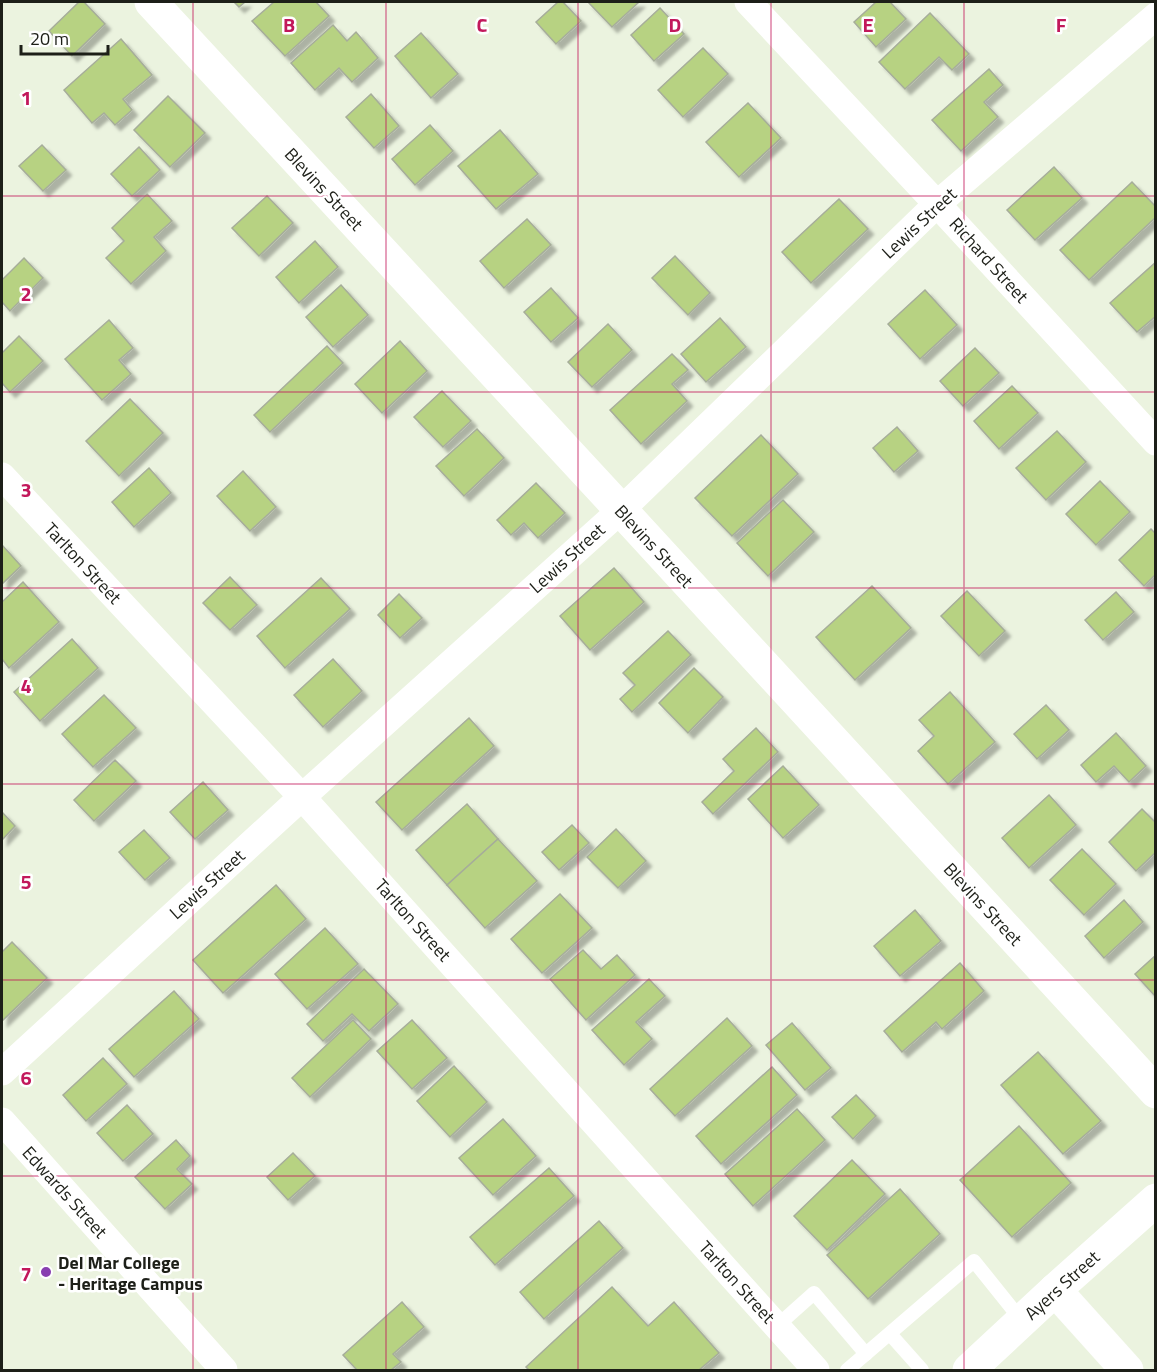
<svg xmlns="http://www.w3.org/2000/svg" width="1157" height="1372" font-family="'Titillium Web',sans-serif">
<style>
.building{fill:#b7d282;stroke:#a6ad9a;stroke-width:1.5;filter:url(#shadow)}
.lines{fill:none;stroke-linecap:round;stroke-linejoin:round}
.service{stroke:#fff;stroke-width:14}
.minor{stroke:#fff;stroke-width:27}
.tertiary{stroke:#fff;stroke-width:33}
.secondary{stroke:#fff;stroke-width:33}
.grid{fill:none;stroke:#c2185b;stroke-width:1.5;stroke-opacity:0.55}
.poi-dot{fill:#883eb0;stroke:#fff;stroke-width:2}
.labels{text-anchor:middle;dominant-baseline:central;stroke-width:5;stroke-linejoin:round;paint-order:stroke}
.street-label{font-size:18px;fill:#1d1f18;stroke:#fff}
.poi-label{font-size:18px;font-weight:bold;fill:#1d1f18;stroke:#fff;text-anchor:start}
.grid-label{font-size:20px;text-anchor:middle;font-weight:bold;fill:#c2185b;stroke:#fff;stroke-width:5;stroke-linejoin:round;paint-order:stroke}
</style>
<defs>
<filter id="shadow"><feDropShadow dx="5.5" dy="5.5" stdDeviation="1.5" flood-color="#0004"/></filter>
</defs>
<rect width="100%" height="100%" fill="#ebf3df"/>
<!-- building -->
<g class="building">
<polygon points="79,2 84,2 105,24 72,56 49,31"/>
<polygon points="234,2 245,2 239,7"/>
<polygon points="274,2 316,2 329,16 285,56 252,21"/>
<polygon points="558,2 563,2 581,21 556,44 536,22"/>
<polygon points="588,2 639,2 612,27"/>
<polygon points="876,2 890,2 906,19 876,47 854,22"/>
<polygon points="660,8 684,34 654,61 631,35"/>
<polygon points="930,13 969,54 952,70 939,57 905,89 879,62"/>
<polygon points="333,25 347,41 356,32 378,58 352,82 339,68 315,90 291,63"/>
<polygon points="421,33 458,74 431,98 395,56"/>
<polygon points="121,39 152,75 123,99 132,110 115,125 104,113 92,123 64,90"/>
<polygon points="703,48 728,74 683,117 658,90"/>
<polygon points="989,69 1003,85 984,102 998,117 961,151 932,120"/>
<polygon points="371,94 399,126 374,148 346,117"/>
<polygon points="168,96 205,133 170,167 134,130"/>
<polygon points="748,103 781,138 739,177 706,142"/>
<polygon points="430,125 453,151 415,185 392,159"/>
<polygon points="500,130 538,174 496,209 458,166"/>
<polygon points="42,145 66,170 43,191 19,166"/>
<polygon points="139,147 160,170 132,196 111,174"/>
<polygon points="1054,167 1082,198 1035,240 1007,210"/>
<polygon points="1132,182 1156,207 1156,217 1089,280 1060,250"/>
<polygon points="147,194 172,221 154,237 166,251 131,284 106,258 124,241 112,228"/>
<polygon points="267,196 293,223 259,256 232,228"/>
<polygon points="839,199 868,229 811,283 782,252"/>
<polygon points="527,219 551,245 504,288 480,261"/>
<polygon points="315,241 338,267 299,303 276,277"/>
<polygon points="675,256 710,293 688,315 652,278"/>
<polygon points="24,258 43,278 10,311 2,302 2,280"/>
<polygon points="1156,262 1156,316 1137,332 1110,303"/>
<polygon points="341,285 368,315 333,347 306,317"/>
<polygon points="551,288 578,318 551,342 524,312"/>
<polygon points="925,290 957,325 920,359 888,324"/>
<polygon points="720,318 746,347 706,382 681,354"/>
<polygon points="109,320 133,348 119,360 131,374 102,400 65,359"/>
<polygon points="608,324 632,350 592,387 568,362"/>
<polygon points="19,336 43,361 10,392 2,383 2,353"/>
<polygon points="400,341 427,371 382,413 355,384"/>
<polygon points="327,346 343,363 270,432 254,415"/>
<polygon points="975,348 999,373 963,406 940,381"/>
<polygon points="672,354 688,370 672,384 687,401 641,444 610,410"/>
<polygon points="1012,386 1038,413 999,449 974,421"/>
<polygon points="442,391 471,421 443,447 414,417"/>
<polygon points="130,399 163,433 119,476 86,441"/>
<polygon points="897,427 918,451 894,472 873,448"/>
<polygon points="477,429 504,458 464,496 436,466"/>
<polygon points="1057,431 1086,462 1046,500 1016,468"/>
<polygon points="761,435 798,474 732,536 695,498"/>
<polygon points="149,468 171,493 134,527 112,502"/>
<polygon points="243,471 276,507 250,531 217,496"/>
<polygon points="1100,481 1130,512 1096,545 1066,514"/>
<polygon points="536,483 565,513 538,538 524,523 511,535 497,520"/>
<polygon points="783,500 814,532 768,576 737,543"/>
<polygon points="1151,529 1156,534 1156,574 1144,586 1119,560"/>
<polygon points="2,545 21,566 2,584"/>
<polygon points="614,568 644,602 590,650 560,616"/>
<polygon points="230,577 257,605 230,630 203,603"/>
<polygon points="321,578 350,609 285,668 257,636"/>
<polygon points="23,582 59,622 9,668 2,659 2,602"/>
<polygon points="872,586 911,628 855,680 816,637"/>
<polygon points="967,591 1005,631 979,656 941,616"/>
<polygon points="1116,592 1134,612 1103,640 1085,620"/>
<polygon points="399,594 422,618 400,638 378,615"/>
<polygon points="668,631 691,655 632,712 620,699 635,685 623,673"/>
<polygon points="72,639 98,668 40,721 14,692"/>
<polygon points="333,659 362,691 323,727 294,695"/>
<polygon points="694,668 723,697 688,733 659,703"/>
<polygon points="950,692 995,742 948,784 918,751 934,736 919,720"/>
<polygon points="104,695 136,728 93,767 62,734"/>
<polygon points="1046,705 1069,730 1037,759 1014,734"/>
<polygon points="469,718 494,746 402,830 376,802"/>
<polygon points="756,728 778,752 713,814 702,802 734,771 723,759"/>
<polygon points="1116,733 1146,766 1129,782 1114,766 1096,782 1081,765"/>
<polygon points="115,760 136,781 94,821 74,800"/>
<polygon points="783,766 819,805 783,838 748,799"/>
<polygon points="203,782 228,810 195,839 170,812"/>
<polygon points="1049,795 1076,825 1029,868 1002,838"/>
<polygon points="467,804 498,839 447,885 416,850"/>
<polygon points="1142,809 1156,823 1156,852 1136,871 1109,842"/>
<polygon points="2,812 15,826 2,840"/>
<polygon points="572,825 589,843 559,870 542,852"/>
<polygon points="616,829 646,861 618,888 587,857"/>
<polygon points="144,830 170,858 145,880 119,852"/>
<polygon points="498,839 537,881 485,928 447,885"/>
<polygon points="1082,849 1116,884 1084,915 1050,880"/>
<polygon points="276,885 306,919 223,993 193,960"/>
<polygon points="560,894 592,928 542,973 511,939"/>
<polygon points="1124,900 1143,922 1104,958 1085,936"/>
<polygon points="915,910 941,941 900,976 874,946"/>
<polygon points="325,928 358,964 307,1009 275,974"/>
<polygon points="12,942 47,978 2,1021 2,952"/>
<polygon points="583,950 601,969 617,955 635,975 586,1020 550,979"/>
<polygon points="1156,955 1156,997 1135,974"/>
<polygon points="960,963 984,991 942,1029 936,1022 902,1052 884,1031"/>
<polygon points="364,969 398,1004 369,1031 352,1014 323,1041 307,1024"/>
<polygon points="649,979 665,996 636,1022 652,1039 624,1065 592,1030"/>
<polygon points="174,991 199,1019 134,1077 109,1049"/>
<polygon points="727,1018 752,1046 675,1116 650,1089"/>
<polygon points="353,1020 371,1039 310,1097 292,1078"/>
<polygon points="412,1020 447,1058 412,1089 377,1051"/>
<polygon points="792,1023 831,1068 805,1090 766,1045"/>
<polygon points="1038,1052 1101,1121 1063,1154 1001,1085"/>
<polygon points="103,1058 127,1084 86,1121 63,1095"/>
<polygon points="454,1066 487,1102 450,1137 417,1101"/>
<polygon points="772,1067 797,1095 721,1164 696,1136"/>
<polygon points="856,1095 876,1116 853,1139 832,1117"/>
<polygon points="127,1105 153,1134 123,1161 97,1133"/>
<polygon points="797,1109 825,1140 753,1206 725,1174"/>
<polygon points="503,1119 536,1156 493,1195 459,1158"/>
<polygon points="1019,1126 1071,1183 1012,1237 960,1180"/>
<polygon points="176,1140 190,1156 177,1169 192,1184 165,1209 135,1177"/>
<polygon points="293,1153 315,1176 288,1200 267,1177"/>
<polygon points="852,1160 885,1194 827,1250 794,1216"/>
<polygon points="549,1168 574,1196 495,1265 470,1237"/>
<polygon points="900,1189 940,1234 868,1299 827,1255"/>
<polygon points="599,1221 623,1248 544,1319 520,1292"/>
<polygon points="612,1287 648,1326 674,1302 719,1353 699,1370 529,1370 526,1367"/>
<polygon points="402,1302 424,1327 393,1354 401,1362 391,1370 357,1370 343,1355"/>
</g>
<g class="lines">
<!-- service -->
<g class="service">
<polyline points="777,1326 814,1293 866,1354"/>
<polyline points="890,1334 922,1370"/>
<polyline points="847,1370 974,1261 1022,1321"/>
</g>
<!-- minor -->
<g class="minor">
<polyline points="748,2 937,204 1156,442"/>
<polyline points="2,476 302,797 816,1370"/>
<polyline points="2,1072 302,797 621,510 937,204 1156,16"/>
<polyline points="2,1121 224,1370"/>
</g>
<!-- tertiary -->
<g class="tertiary">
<polyline points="151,2 621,510 1156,1092"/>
<polyline points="1055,1290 1127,1370"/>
</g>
<!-- secondary -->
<polyline class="secondary" points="969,1370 1055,1290 1156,1200"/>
</g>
<!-- grid -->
<path class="grid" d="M193,2V1370M386,2V1370M578,2V1370M771,2V1370M964,2V1370M2,196H1156M2,392H1156M2,588H1156M2,784H1156M2,980H1156M2,1176H1156"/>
<!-- markers -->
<circle class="poi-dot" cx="46" cy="1272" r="6"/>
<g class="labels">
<!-- street labels -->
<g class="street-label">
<text transform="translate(324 189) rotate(47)">Blevins Street</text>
<text transform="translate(919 223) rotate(-43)">Lewis Street</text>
<text transform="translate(989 260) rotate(48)">Richard Street</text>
<text transform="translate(654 546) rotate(47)">Blevins Street</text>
<text transform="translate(567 558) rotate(-42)">Lewis Street</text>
<text transform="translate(83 563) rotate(47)">Tarlton Street</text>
<text transform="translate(207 884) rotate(-42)">Lewis Street</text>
<text transform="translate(983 904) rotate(47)">Blevins Street</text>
<text transform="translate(413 920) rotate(48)">Tarlton Street</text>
<text transform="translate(65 1192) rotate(48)">Edwards Street</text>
<text transform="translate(737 1282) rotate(48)">Tarlton Street</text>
<text transform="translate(1062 1285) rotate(-42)">Ayers Street</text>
</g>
<!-- poi labels -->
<g class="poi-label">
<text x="58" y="1262">Del Mar College<tspan x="58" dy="21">- Heritage Campus</tspan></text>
</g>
</g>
<g class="grid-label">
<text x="289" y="32">B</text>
<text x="482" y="32">C</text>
<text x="675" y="32">D</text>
<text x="868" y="32">E</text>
<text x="1061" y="32">F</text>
<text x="26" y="105">1</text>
<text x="26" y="301">2</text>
<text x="26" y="497">3</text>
<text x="26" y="693">4</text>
<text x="26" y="889">5</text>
<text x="26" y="1085">6</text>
<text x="26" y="1281">7</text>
</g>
<!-- border -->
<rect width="1157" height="1372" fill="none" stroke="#1d1f18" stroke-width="6"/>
<!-- scale -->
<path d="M21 45v9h87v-9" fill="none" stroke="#1d1f18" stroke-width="3"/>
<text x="30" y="45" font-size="18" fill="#1d1f18" stroke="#ffffff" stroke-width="4.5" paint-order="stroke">20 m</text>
</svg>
